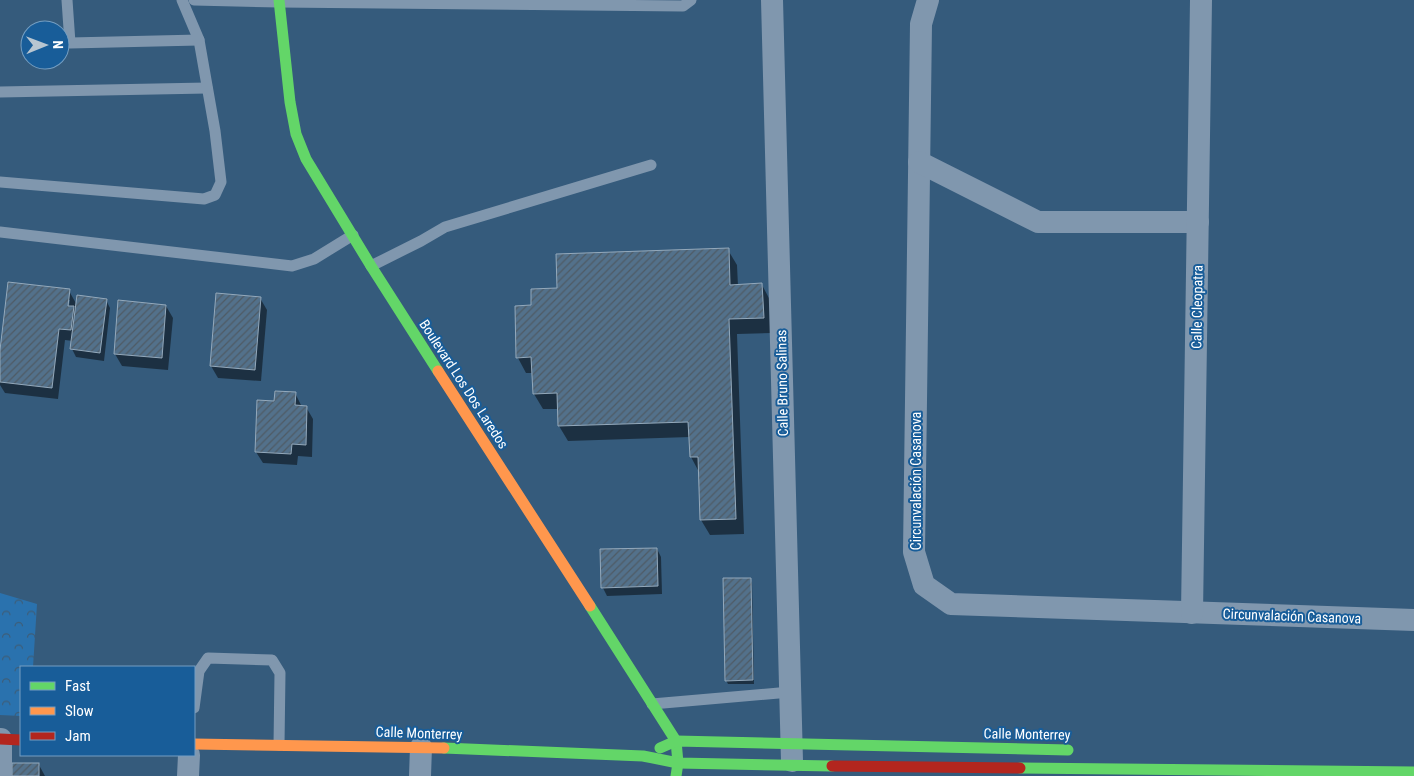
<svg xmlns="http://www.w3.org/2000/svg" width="1414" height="776" font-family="'Roboto Condensed',sans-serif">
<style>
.park{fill:url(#park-crowns)}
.shadow{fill:#0007;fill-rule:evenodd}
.building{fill:url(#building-hatch);stroke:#94a9bb}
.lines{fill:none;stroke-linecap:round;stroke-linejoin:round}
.lane{stroke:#8097ae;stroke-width:11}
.street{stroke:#8097ae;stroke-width:22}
.fast{stroke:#63d668;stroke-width:11}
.slow{stroke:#ff974d;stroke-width:11}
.jam{stroke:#b3261e;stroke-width:11}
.labels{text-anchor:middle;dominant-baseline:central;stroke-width:4;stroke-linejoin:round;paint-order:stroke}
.street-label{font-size:14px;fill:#fff;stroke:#185d99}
</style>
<defs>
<pattern id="park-crowns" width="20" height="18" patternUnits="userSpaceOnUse" patternTransform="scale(1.25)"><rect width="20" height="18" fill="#2a72ae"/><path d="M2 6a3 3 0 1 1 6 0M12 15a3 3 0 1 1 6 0" fill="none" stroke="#3d5d78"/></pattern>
<pattern id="building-hatch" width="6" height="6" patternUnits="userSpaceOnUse" patternTransform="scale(1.25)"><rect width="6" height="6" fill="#53718b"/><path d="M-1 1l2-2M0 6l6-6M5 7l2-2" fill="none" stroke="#4f5b65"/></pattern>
</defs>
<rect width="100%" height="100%" fill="#355b7c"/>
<!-- park -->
<polygon class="park" points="0,593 37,604 33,667 21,667 21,716 0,715"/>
<!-- shadow -->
<g class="shadow">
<polygon points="728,250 737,265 738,286 762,285 770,300 772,333 737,334 744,534 710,535 701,520 699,472 691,457 690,437 568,441 559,426 559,409 543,409 534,394 533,373 526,373 518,358 532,306 558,289"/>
<path d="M69,291L77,305L106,300L110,308L104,361L76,357L72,349L73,341L65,340L58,399L5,393L0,385V361ZM67,300H70L68,312Z"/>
<polygon points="260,298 267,310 261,381 218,378 211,366"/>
<polygon points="166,306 173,318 168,370 122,366 115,354"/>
<polygon points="295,393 302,407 306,407 313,419 312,457 298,456 297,465 263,463 256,452 275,402"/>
<polygon points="657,549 661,557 662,594 607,596 603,588"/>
<polygon points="750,579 752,583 754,684 728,684 726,680"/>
<polygon points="39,765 45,776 13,776"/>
</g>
<!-- building -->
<g class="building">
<polygon points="729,248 730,285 762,283 764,318 729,319 736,519 700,520 698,457 690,457 688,422 558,426 557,393 533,394 531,357 516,358 515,306 531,305 531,289 557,288 556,254"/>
<polygon points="8,282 70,289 68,306 74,306 71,330 59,329 52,388 0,382 0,350"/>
<polygon points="216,293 261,297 255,370 210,366"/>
<polygon points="77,295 107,299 100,353 70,349"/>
<polygon points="118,300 166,305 162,358 114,354"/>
<polygon points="275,391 296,392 295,405 307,406 306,445 292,444 291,454 255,452 257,400 274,401"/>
<polygon points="657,548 658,586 601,588 600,549"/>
<polygon points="723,578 751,578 753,680 725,681"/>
<rect x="12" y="763" width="27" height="13"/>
</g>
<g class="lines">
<!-- lane -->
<g class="lane">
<polyline points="67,0 70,43 199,40"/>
<polyline points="194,0 279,2 683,6 691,0"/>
<polyline points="0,92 207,88"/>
<polyline points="0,182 204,199 215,195 221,182 215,131 199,40 182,0"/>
<polyline points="0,232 292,266 314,259 353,235"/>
<polyline points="371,266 421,241 445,227 651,165"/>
<polyline points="652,704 790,692"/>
<polyline points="194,708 199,671 208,658 272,660 280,673 279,745"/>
</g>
<!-- street -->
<g class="street">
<polyline points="772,0 792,761"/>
<polyline points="928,0 921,24 914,552 924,585 951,604 1414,620"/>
<polyline points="919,162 1038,222 1198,222"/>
<polyline points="1192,613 1201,0"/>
<polyline points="1,739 1,776"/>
<polyline points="188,776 189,755"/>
<polyline points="420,776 421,747"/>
</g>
<!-- fast -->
<g class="fast">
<polyline points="279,0 290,102 296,134 306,159 371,266 438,371"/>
<polyline points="590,606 676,741 678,763 676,776"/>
<polyline points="444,748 643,756 678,763 832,766"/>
<polyline points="660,748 676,741 1068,750"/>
<polyline points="1020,768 1414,772"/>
</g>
<!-- slow -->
<g class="slow">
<polyline points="438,371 590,606"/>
<polyline points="194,744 444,748"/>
</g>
<!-- jam -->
<g class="jam">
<polyline points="0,739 21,740"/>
<polyline points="832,766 1020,768"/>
</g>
</g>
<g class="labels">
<!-- street labels -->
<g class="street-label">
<text transform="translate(1197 307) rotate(-89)">Calle Cleopatra</text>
<text transform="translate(782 383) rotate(-91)">Calle Bruno Salinas</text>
<text transform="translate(464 384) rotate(57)">Boulevard Los Dos Laredos</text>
<text transform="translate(916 481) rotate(-90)">Circunvalación Casanova</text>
<text transform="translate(1292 616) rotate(2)">Circunvalación Casanova</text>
<text transform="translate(419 733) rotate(2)">Calle Monterrey</text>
<text transform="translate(1027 734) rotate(1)">Calle Monterrey</text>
</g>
</g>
<!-- legend -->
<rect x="20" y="666" width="175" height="90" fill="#185d99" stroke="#749ec2"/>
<rect x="30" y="682" width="25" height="8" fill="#63d668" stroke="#749ec2"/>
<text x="65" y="691" font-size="15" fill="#ffffff">Fast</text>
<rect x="30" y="707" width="25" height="8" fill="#ff974d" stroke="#749ec2"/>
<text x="65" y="716" font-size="15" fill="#ffffff">Slow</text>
<rect x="30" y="732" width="25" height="8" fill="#b3261e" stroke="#749ec2"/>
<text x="65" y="741" font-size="15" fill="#ffffff">Jam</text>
<!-- north arrow -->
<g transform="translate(45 45) rotate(89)"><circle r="24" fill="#185d99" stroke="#749ec2"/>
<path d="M0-4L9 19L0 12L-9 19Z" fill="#b8c6d1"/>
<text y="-8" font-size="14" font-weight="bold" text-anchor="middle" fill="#ffffff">N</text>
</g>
</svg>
